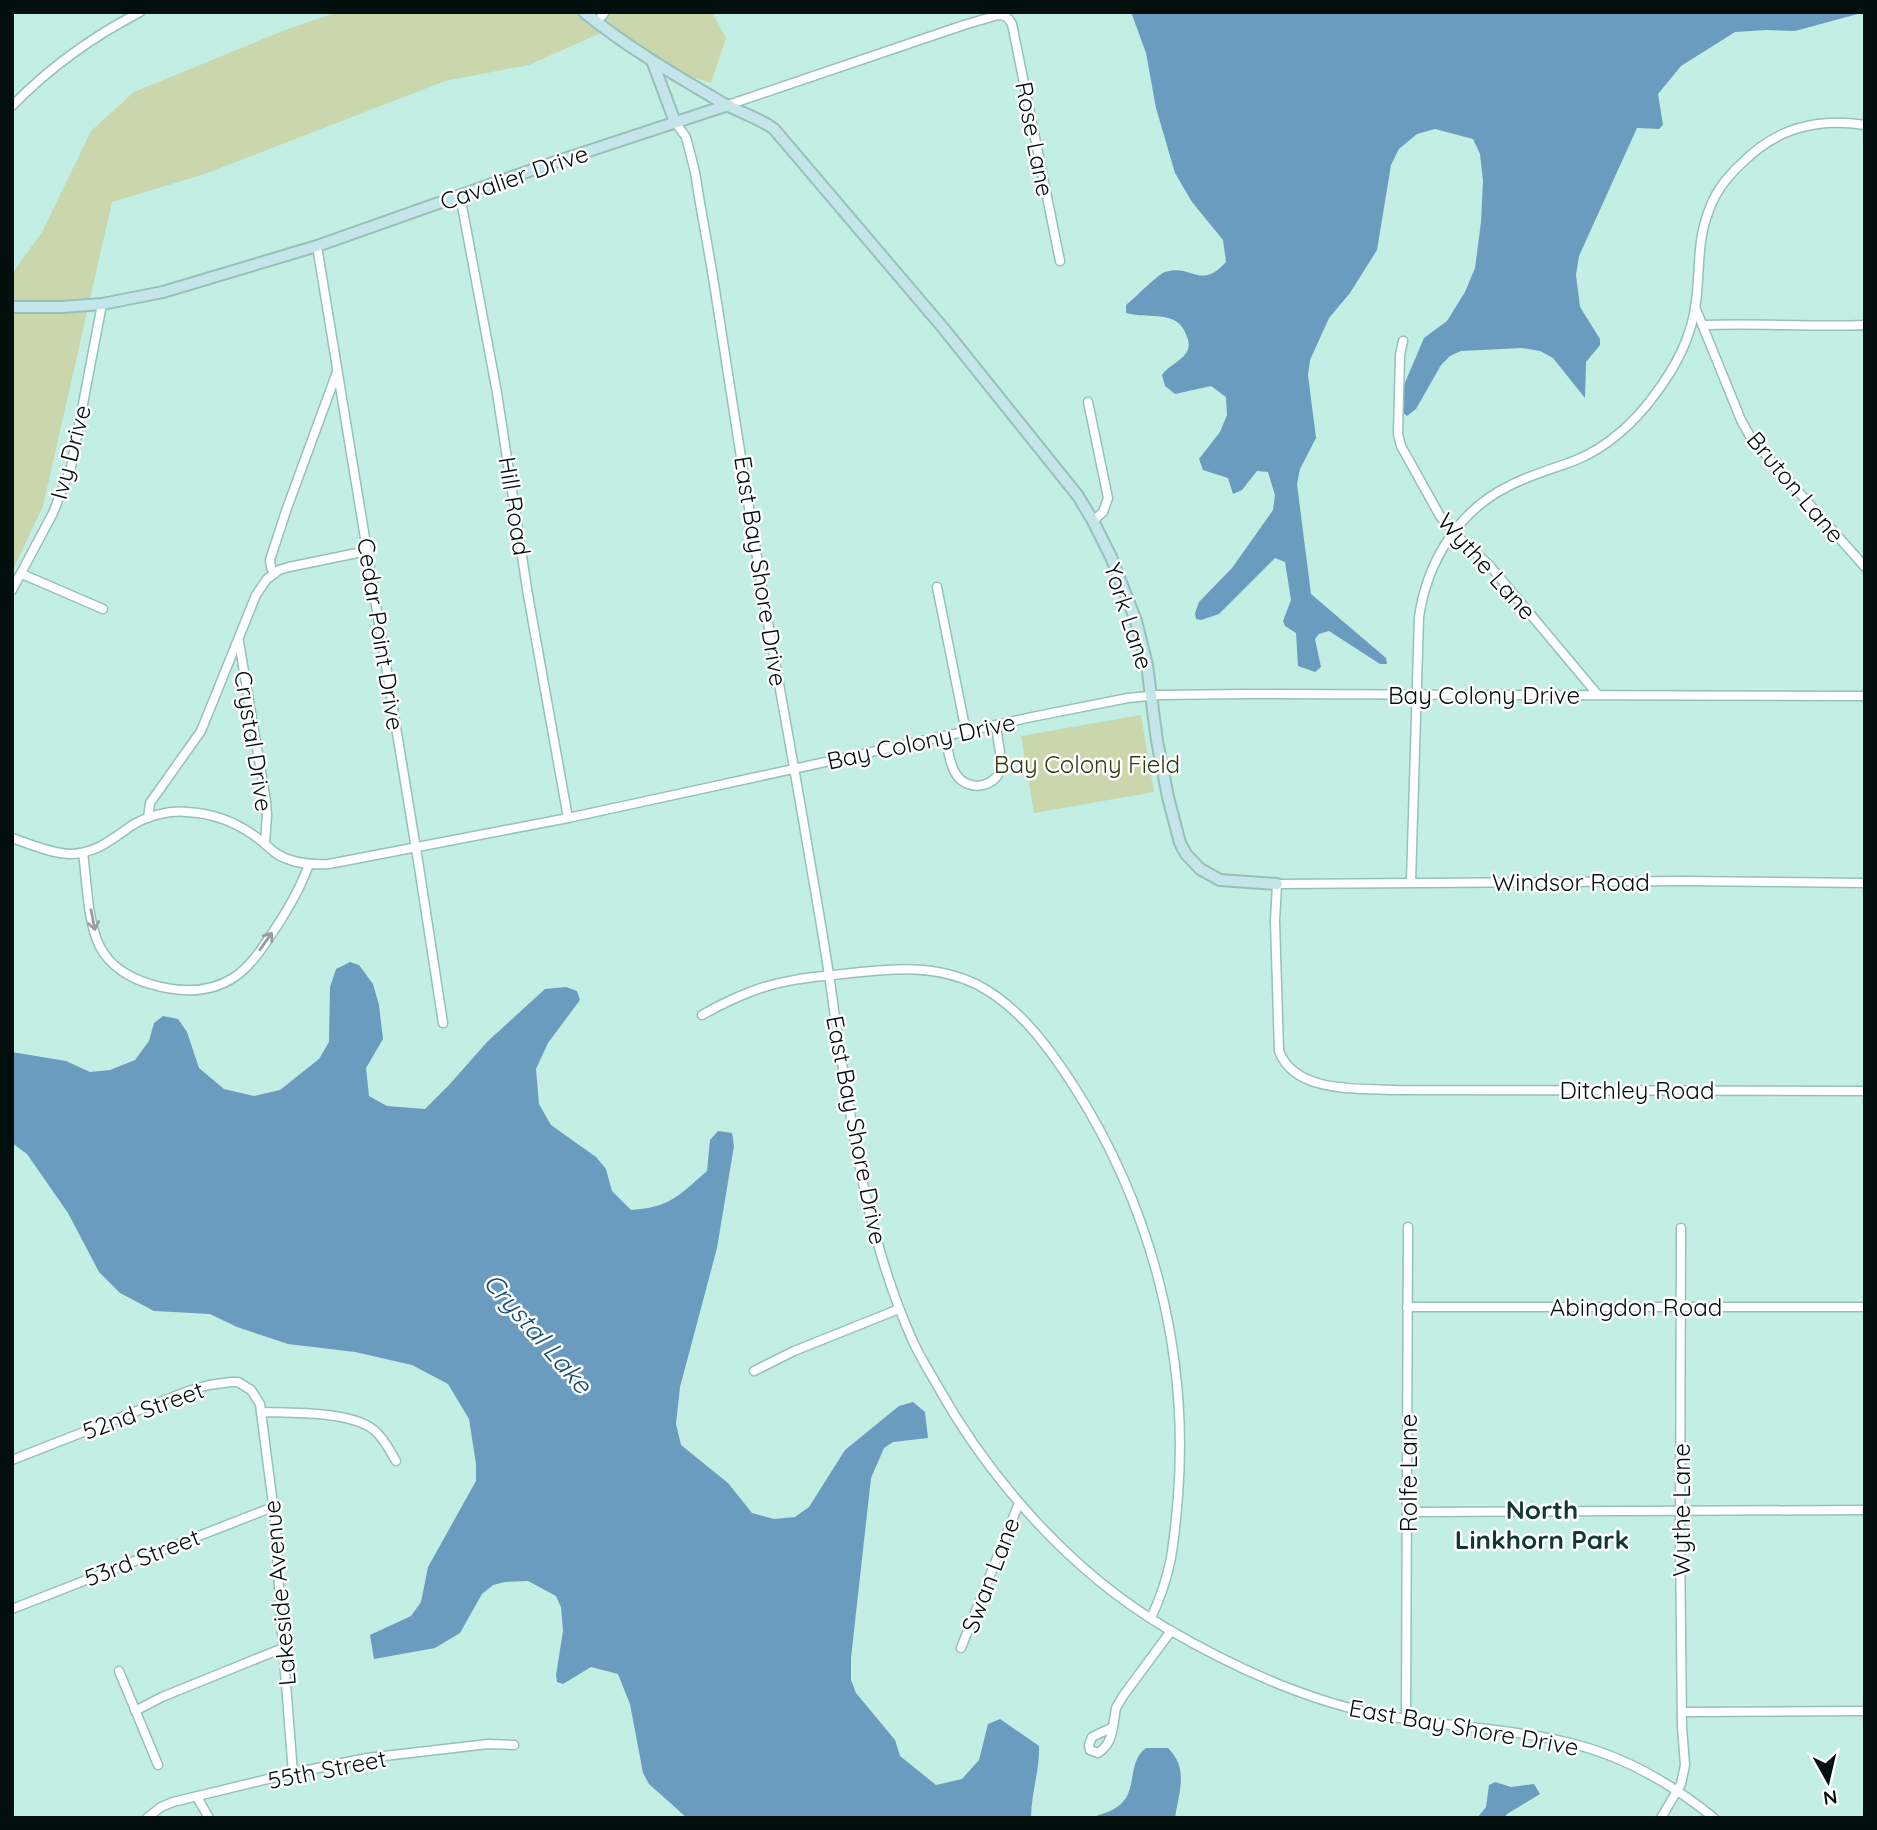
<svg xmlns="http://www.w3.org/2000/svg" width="1877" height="1830" font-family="Quicksand,sans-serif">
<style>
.green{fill:#cad7ac}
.water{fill:#6b9cbf}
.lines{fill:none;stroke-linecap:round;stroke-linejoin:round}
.street-casing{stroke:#96c1b8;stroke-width:11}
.secondary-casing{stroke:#96c1b8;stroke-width:14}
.street{stroke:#fff;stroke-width:8}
.secondary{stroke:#c4e5ea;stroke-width:10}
.oneway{stroke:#9a9f9e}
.labels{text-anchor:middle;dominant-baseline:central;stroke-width:5;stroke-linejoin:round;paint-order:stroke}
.street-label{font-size:24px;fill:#020f0c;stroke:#fff}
.park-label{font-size:24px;fill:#313b12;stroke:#fff}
.water-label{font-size:26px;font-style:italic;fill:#124e72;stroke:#fff}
.neighbourhood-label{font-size:26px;font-weight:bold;fill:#0f3932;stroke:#fff}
</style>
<rect width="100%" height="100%" fill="#c2eee4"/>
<!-- green -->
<g class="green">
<polygon points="338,12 567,12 575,14 578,12 712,12 726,38 711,83 682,74 661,63 614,27 529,65 445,81 205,174 112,202 43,506 12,572 12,274 42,232 91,131 134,92 285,30"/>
<polygon points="1141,715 1154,792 1034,813 1021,736"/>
</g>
<!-- water -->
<g class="water">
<path d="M1131,12H1865L1795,31L1766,30L1735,32L1681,66L1658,94L1663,125L1659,129L1637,128L1579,256L1576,275L1580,307L1600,339V345L1586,362L1585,398L1553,358L1540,351L1522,348L1461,351L1450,356L1441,365L1416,409L1407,416L1401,411V392L1424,338L1447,321L1465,292L1475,268L1481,222L1483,181L1480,154L1473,139L1435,129L1417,134L1399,149L1391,165L1377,250L1350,293L1329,318L1310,360L1308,375L1316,438L1300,469L1297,484L1311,594L1386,658L1387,664H1380L1329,631L1319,634L1315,639L1321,667L1315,672L1298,666L1296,633L1285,626L1283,621L1291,600L1285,562L1275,558L1219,614L1201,620L1196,619L1195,613L1199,602L1232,568L1273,510L1275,495L1268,472L1257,471L1242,490L1233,494L1228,478L1203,470L1199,459L1220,432L1227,415L1226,397L1211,386L1175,394L1165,386L1162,375C1168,366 1180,362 1186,353C1190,348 1189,342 1187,337C1178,308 1150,320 1126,313V305C1135,298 1158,274 1165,272C1192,263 1200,291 1226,262L1223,240L1192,202L1175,173L1156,108L1146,53Z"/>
<path d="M350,962L359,965L373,984L379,1005L383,1039L366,1068L369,1096L387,1106L425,1109L449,1085L488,1041L545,989L566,987L577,991L580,1000L548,1043L536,1069L539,1104L551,1125L596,1157L606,1169L612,1191L631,1210C671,1207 678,1196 707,1171L710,1140L718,1131L732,1133L734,1146L717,1248L680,1387L676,1424L681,1445L728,1483L752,1513L774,1519L795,1517L809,1507L845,1450L899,1406L913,1402L925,1412L928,1438L893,1442L884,1448L871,1478L851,1658V1680L856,1693L895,1740L900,1756L936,1785L962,1779L979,1760L988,1724L1000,1719L1039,1746C1040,1770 1031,1793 1031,1818H687L649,1784L643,1773L630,1704L618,1674L591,1667L563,1684L557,1682L556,1675L563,1631L561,1607L556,1596L528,1581L505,1582L493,1585L482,1594L460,1633L435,1648L374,1659L370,1635L411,1616L421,1602L428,1567L476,1481V1464L469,1419L448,1384L412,1365L355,1352L288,1344L237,1327L210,1314L154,1311L120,1293L99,1272L68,1213L27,1154L12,1143V1052L66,1061L90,1072L110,1070L135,1060L149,1041L154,1023L163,1016L178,1019L187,1032L199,1068L224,1089L254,1096L280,1090L319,1059L329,1042L330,987L336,969Z"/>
<path d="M1146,1748H1168C1189,1769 1179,1791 1175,1818H1090C1099,1815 1110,1812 1117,1807C1139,1793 1126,1762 1146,1748Z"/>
<polygon points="1495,1782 1511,1787 1534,1784 1540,1794 1507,1814 1504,1818 1477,1818 1486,1807 1489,1785"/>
</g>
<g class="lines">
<!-- street casing -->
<g class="street-casing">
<g id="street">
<polyline points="597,22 605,12"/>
<path d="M728,105L964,25L998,15C1005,15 1008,17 1012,24L1060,261"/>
<path d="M12,106C49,68 94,36 140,12"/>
<path d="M675,122L686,137L695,172C701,212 709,251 715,290C733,405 750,520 770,634C783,706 796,777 808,849C817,902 827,956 834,1010C851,1122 865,1233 911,1337C918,1354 928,1369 937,1385C990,1480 1071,1572 1166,1628C1233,1667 1311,1703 1387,1716C1448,1727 1510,1728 1570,1743C1624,1756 1671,1783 1714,1818"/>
<polyline points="460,195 497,393 528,595 568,818"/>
<polyline points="317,246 419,867 443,1023"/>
<polyline points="1695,307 1741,420 1751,438 1865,567"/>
<path d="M1703,325C1757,323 1811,327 1865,325"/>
<polyline points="1403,341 1400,355 1398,434 1401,446 1440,516 1453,532 1490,566 1598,695"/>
<polyline points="1088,402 1108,498 1103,512 1093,521"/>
<polyline points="22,574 103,609"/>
<polyline points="274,574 271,567 270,560 286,511 337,372"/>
<polyline points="937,587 966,732"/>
<polyline points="12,590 53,513 71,467 102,304"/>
<polyline points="239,642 266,801 267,815 265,843"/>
<path d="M945,736C948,748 949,764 956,774C967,793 1000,788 1001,764C1001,752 997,738 996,725"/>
<polyline points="148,818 150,803 201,731 256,595 267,579 279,570 289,567 367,551"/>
<path d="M12,838C30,844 50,853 69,854C95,854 111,840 131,826C147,816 168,810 187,812C210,813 233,821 252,834C261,840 269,848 277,854C293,864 311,865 329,864L568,818L1032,717L1128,698L1158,695L1248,694L1865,696"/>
<path d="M83,853C87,881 87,921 100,947C110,966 130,978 150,984C177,992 208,994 233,978C252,966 265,944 277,926C290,906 301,887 309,864"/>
<path d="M1411,882L1419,617C1427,563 1457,512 1507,487C1529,475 1553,469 1576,460C1606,448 1634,423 1653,397C1674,370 1692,336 1696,302C1700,272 1697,241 1708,213C1714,194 1726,178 1740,165C1775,129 1815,117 1865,125"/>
<path d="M1865,883L1684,881L1277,884L1275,921L1279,1051C1295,1094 1359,1088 1397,1090L1865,1091"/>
<path d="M702,1015C718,1006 734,998 750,992C780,980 811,977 843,974C890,969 934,963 978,985C1020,1007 1050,1049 1075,1088C1152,1209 1189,1353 1178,1496C1174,1544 1172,1573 1151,1618"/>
<polyline points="1407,1307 1865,1307"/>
<polyline points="754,1371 794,1351 899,1309"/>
<path d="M261,1412C291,1413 351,1411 374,1430C384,1438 390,1451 396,1461"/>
<polyline points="12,1460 188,1391 209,1385 231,1382 238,1382 251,1390 260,1404 275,1520 281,1620 293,1773"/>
<polyline points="1408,1512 1865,1510"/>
<polyline points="12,1609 273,1507"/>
<polyline points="961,1648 1019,1503"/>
<polyline points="119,1671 158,1765"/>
<polyline points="135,1711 162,1697 283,1648"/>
<polyline points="1682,1712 1865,1711"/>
<polyline points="1406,1719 1408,1227"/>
<polyline points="1113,1727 1116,1708 1123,1696 1171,1631"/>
<path d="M1113,1727C1111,1739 1108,1746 1098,1753L1090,1750L1089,1745L1092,1737Z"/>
<polyline points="197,1797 209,1818"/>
<polyline points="147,1818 161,1807 173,1802 293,1773 367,1758 488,1744 514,1745"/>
<polyline points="1661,1818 1681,1784 1685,1765 1682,1727 1680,1538 1681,1228"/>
</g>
</g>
<!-- secondary casing -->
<g class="secondary-casing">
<g id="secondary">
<path d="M584,12C627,47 673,74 721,102C738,112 758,117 774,129L944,329L1078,496L1093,521L1111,557L1136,621L1147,665L1157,741L1168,797L1180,843L1186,854L1200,869L1220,880L1277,884"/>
<polyline points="653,63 675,122"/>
<polyline points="12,307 61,307 102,304 163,292 317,246 549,164 728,105"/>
</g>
</g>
<!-- street -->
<use href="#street" class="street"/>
<!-- secondary -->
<use href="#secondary" class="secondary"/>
</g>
<!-- one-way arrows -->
<defs><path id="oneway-shaft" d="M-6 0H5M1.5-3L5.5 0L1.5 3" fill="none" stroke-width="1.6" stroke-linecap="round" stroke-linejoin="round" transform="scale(1.75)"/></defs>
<g class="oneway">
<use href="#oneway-shaft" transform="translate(93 920) rotate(79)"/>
<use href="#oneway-shaft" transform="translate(266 941) rotate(-55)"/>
</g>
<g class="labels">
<!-- street labels -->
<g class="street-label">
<text transform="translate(1035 139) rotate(79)">Rose Lane</text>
<text transform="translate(514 177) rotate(-19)">Cavalier Drive</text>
<text transform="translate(70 452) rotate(-75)">Ivy Drive</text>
<text transform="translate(1796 487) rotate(50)">Bruton Lane</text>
<text transform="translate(515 506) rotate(81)">Hill Road</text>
<text transform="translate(1487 566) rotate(48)">Wythe Lane</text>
<text transform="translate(761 571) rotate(81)">East Bay Shore Drive</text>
<text transform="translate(1129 616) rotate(72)">York Lane</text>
<text transform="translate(381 634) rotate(81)">Cedar Point Drive</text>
<text x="1484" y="695">Bay Colony Drive</text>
<text transform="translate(254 741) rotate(81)">Crystal Drive</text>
<text transform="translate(921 741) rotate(-12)">Bay Colony Drive</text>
<text x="1571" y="882">Windsor Road</text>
<text x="1637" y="1090">Ditchley Road</text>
<text transform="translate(857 1130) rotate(79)">East Bay Shore Drive</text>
<text x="1636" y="1307">Abingdon Road</text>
<text transform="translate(143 1410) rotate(-20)">52nd Street</text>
<text transform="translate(1408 1473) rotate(-90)">Rolfe Lane</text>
<text transform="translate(1681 1510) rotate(-90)">Wythe Lane</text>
<text transform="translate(142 1557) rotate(-21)">53rd Street</text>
<text transform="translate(990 1575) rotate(-69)">Swan Lane</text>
<text transform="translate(279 1593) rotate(-95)">Lakeside Avenue</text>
<text transform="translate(1464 1727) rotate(10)">East Bay Shore Drive</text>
<text transform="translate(327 1769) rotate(-11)">55th Street</text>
</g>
<!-- park labels -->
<g class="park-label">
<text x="1087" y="764">Bay Colony Field</text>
</g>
<!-- water labels -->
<g class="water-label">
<text transform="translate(538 1333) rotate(49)">Crystal Lake</text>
</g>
<!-- neighbourhood labels -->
<g class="neighbourhood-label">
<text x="1542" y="1509">North<tspan x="1542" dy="30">Linkhorn Park</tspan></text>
</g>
</g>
<!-- border -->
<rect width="1877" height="1830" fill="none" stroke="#020f0c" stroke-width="28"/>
<!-- north arrow -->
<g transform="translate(1828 1781) rotate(172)" stroke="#ffffff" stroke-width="5" paint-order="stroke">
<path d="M0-5L12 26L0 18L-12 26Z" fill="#020f0c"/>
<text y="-10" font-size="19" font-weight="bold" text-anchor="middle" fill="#020f0c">N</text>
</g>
</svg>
